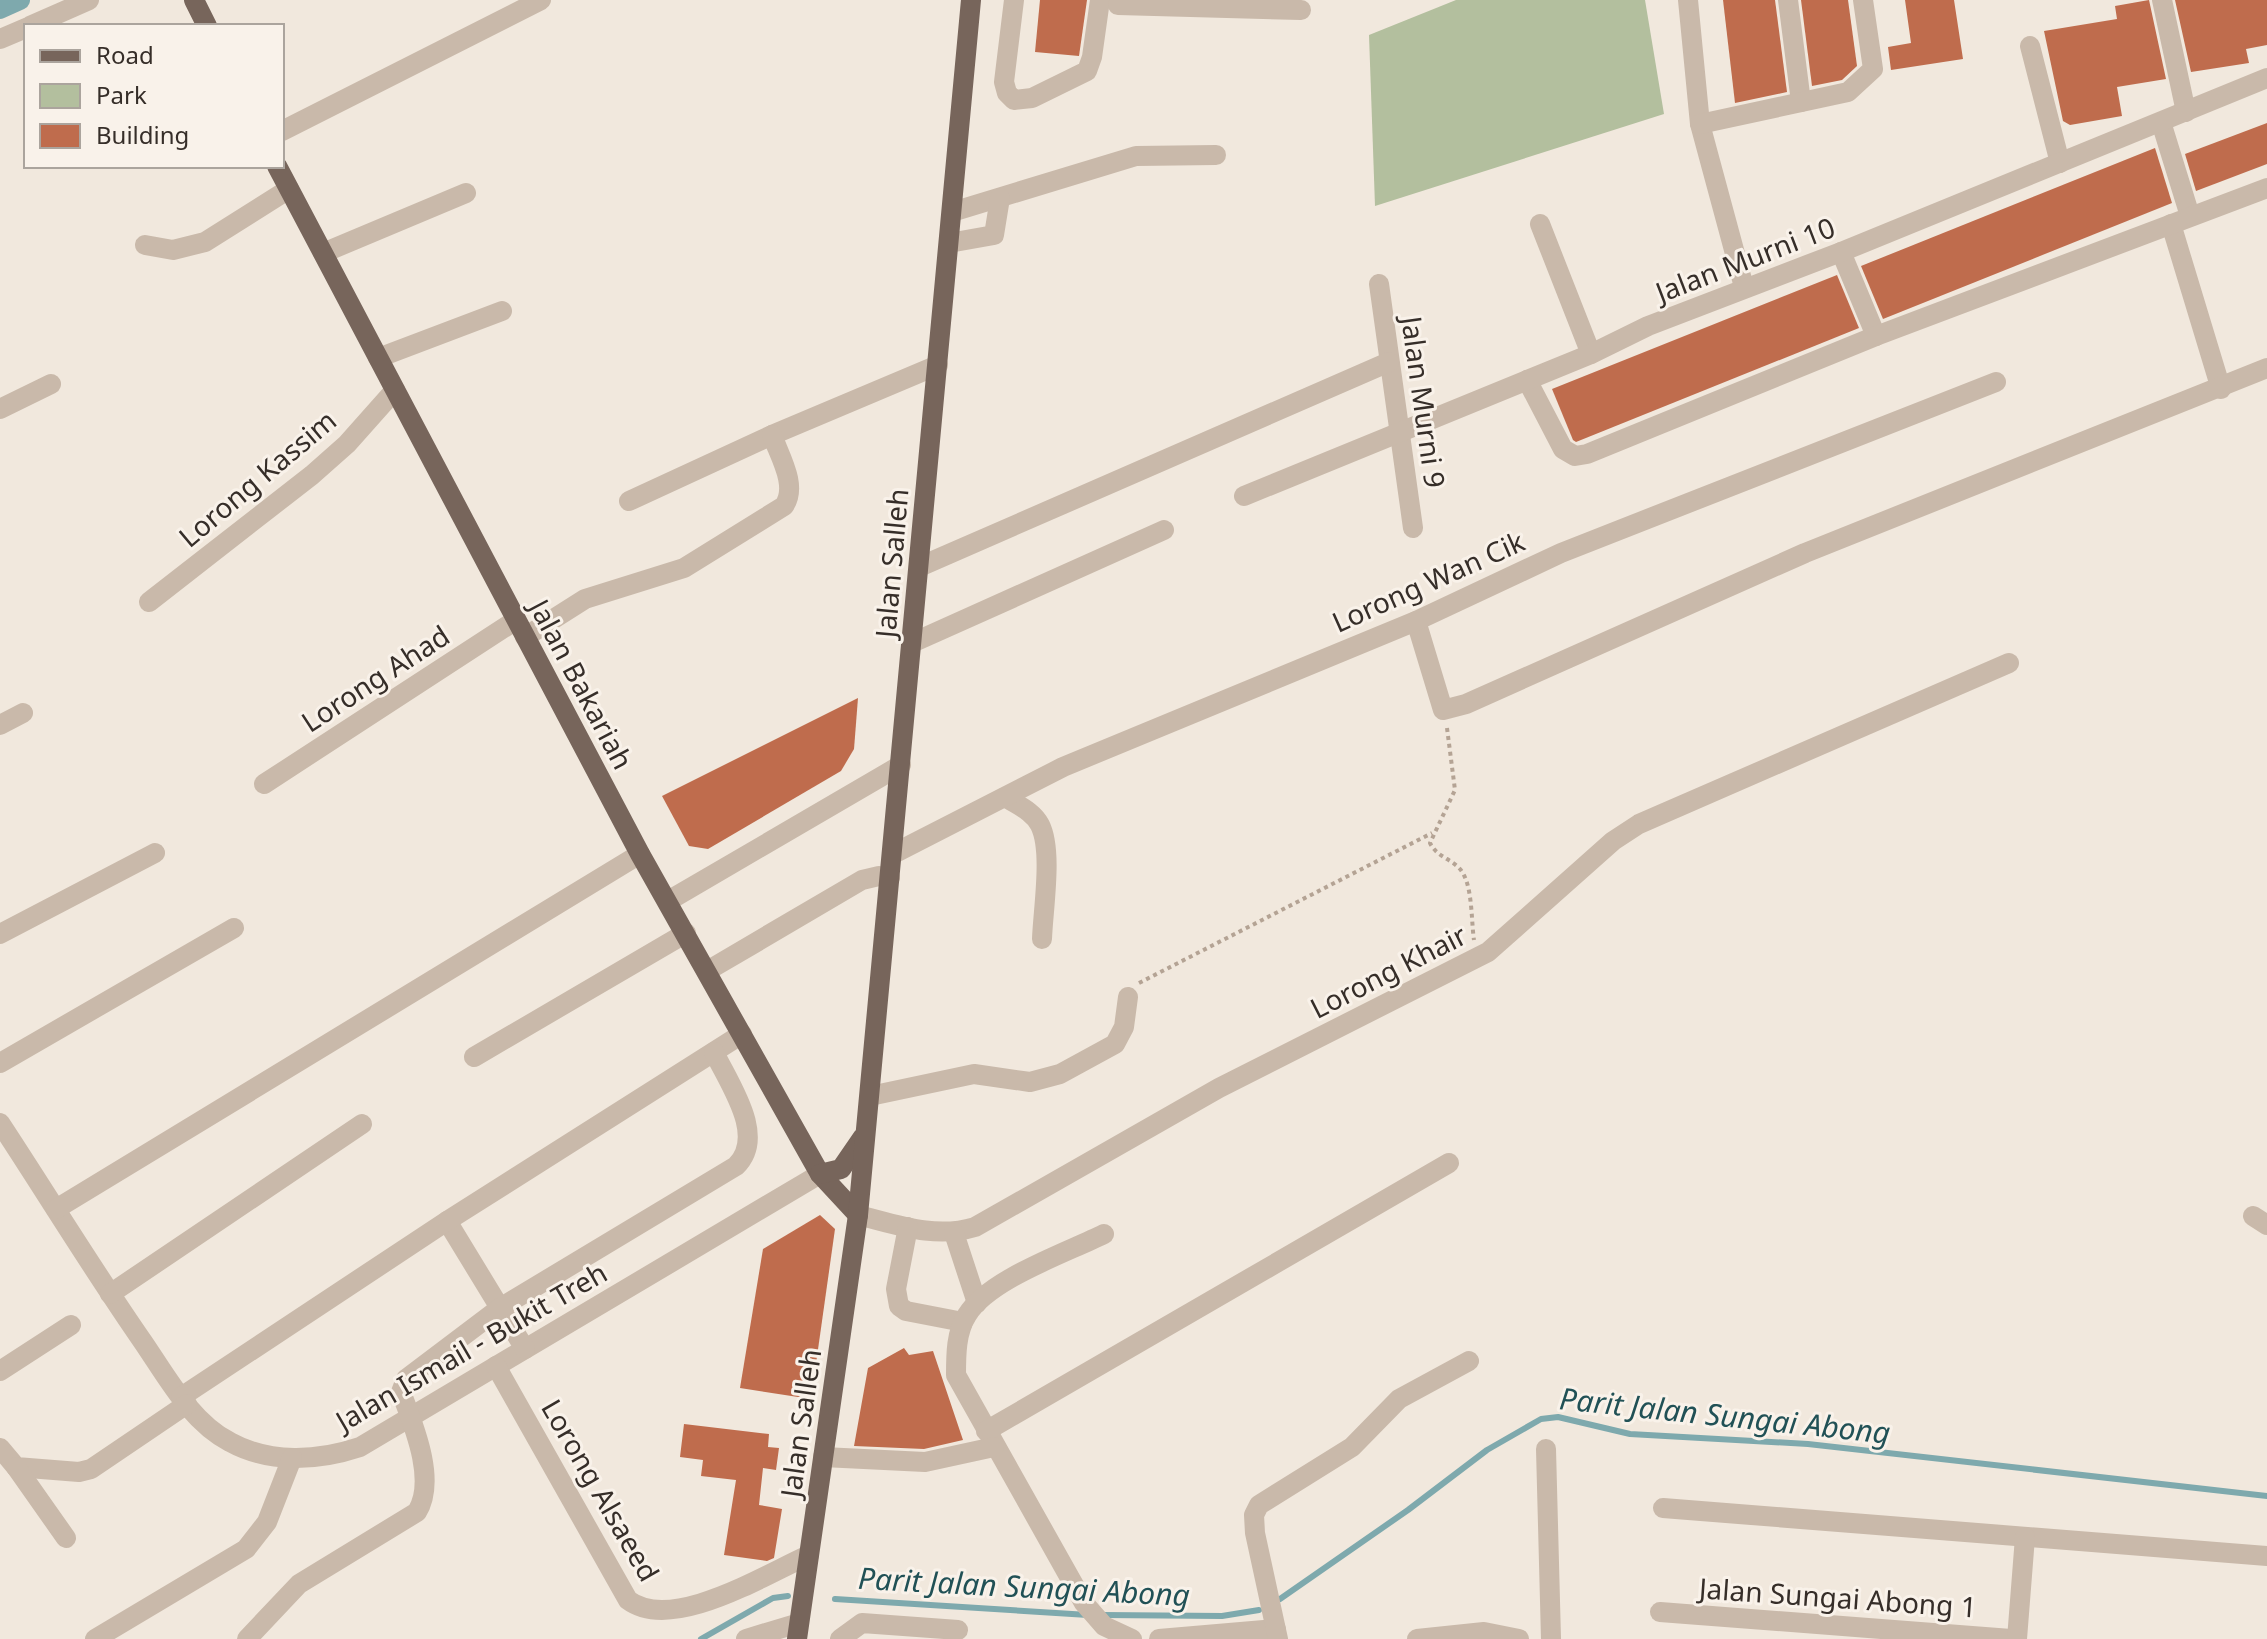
<svg xmlns="http://www.w3.org/2000/svg" width="2267" height="1639" font-family="'Noto Sans',sans-serif">
<style>
.green{fill:#b3bf9e}
.lines{fill:none;stroke-linecap:round;stroke-linejoin:round}
.stream{stroke:#7ea9ad;stroke-width:6}
.canal{stroke:#7ea9ad;stroke-width:20}
.building{fill:#bf6c4d}
.path{stroke:#b4a394;stroke-width:4;stroke-dasharray:4 4;stroke-linecap:butt}
.minor{stroke:#c9b9aa;stroke-width:20}
.major{stroke:#77655b;stroke-width:20}
.labels{text-anchor:middle;dominant-baseline:central;stroke-width:6;stroke-linejoin:round;paint-order:stroke}
.street-label{font-size:28px;fill:#362e29;stroke:#f9f2ea}
.water-label{font-size:30px;font-style:italic;fill:#215156;stroke:#f9f2ea}
</style>
<rect width="100%" height="100%" fill="#f1e8dd"/>
<!-- green -->
<polygon class="green" points="1456,0 1645,0 1664,114 1375,206 1369,35"/>
<g class="lines">
<!-- stream -->
<g class="stream">
<polyline points="835,1599 1088,1615"/>
<polyline points="1280,1599 1408,1510 1487,1450 1541,1419 1558,1417 1630,1434 1808,1444 2267,1496"/>
<polyline points="1103,1615 1222,1616 1259,1610"/>
<polyline points="701,1639 773,1598 788,1596"/>
</g>
<!-- canal -->
<polyline class="canal" points="0,9 20,0"/>
</g>
<!-- building -->
<g class="building">
<polygon points="1040,0 1087,0 1079,56 1035,52"/>
<polygon points="1723,0 1775,0 1787,92 1735,103"/>
<polygon points="1801,0 1848,0 1857,66 1842,80 1812,86"/>
<polygon points="1905,0 1954,0 1963,59 1891,70 1888,47 1911,43"/>
<polygon points="2149,0 2166,79 2117,87 2122,116 2070,125 2063,121 2044,31 2117,19 2115,6"/>
<polygon points="2175,0 2267,0 2267,45 2246,49 2249,63 2191,72"/>
<polygon points="2267,123 2267,164 2196,191 2185,154"/>
<polygon points="2155,148 2172,203 1883,319 1861,266"/>
<polygon points="1837,275 1859,328 1576,442 1573,440 1552,389"/>
<polygon points="858,698 854,749 841,771 708,849 689,846 662,796"/>
<polygon points="820,1215 835,1229 811,1399 740,1388 763,1249"/>
<polygon points="904,1348 909,1355 933,1351 963,1440 924,1449 854,1446 868,1368"/>
<polygon points="684,1424 769,1434 768,1447 779,1448 776,1470 763,1468 759,1505 782,1509 774,1558 767,1561 724,1555 736,1480 701,1476 703,1460 680,1457"/>
</g>
<g class="lines">
<!-- path -->
<g class="path">
<path d="M1447,728L1455,790L1430,843C1437,857 1450,858 1460,869C1473,884 1471,921 1474,940"/>
<polyline points="1139,983 1432,833"/>
</g>
<!-- minor -->
<g class="minor">
<polyline points="1014,0 1004,82 1007,93 1014,100 1032,98 1087,71 1092,57 1100,0"/>
<polyline points="1688,0 1700,124 1744,287"/>
<polyline points="1788,0 1801,102"/>
<polyline points="2162,0 2186,112"/>
<polyline points="1118,5 1301,10"/>
<polyline points="30,26 89,0"/>
<polyline points="0,39 26,28"/>
<polyline points="2030,46 2060,163"/>
<polyline points="2161,122 2190,216"/>
<polyline points="1700,124 1848,92 1873,69 1863,0"/>
<polyline points="282,131 541,0"/>
<polyline points="952,212 1136,156 1216,155"/>
<polyline points="1540,224 1591,354"/>
<polyline points="2171,224 2221,389"/>
<polyline points="949,243 994,235 1000,198"/>
<polyline points="145,245 173,250 205,242 289,189"/>
<polyline points="1841,252 1876,336"/>
<polyline points="323,253 466,193"/>
<polyline points="1379,284 1413,528"/>
<polyline points="378,358 502,311"/>
<polyline points="1527,380 1563,449 1575,456 1587,454 1876,336 2267,188"/>
<polyline points="0,409 51,384"/>
<polyline points="1244,496 1591,354 1648,326 1841,252 2267,78"/>
<polyline points="629,501 772,435 938,365"/>
<polyline points="919,567 1389,362"/>
<polyline points="149,602 312,475 347,444 395,390"/>
<polyline points="1416,621 1443,710 1466,704 1805,553 2267,368"/>
<path d="M525,637L585,599L684,568L784,506C798,486 780,457 772,435"/>
<polyline points="912,643 1164,530"/>
<polyline points="0,725 23,713"/>
<polyline points="264,784 516,620"/>
<path d="M1005,797C1017,805 1033,811 1040,825C1053,851 1043,909 1042,939"/>
<polyline points="893,854 1063,767 1416,621 1561,553 1996,382"/>
<polyline points="668,901 901,765"/>
<polyline points="0,934 155,853"/>
<polyline points="707,971 862,880 879,876 890,878"/>
<polyline points="474,1057 686,933"/>
<polyline points="0,1063 234,928"/>
<polyline points="870,1096 974,1074 1030,1082 1060,1074 1115,1044 1124,1027 1128,997"/>
<path d="M0,1123C48,1196 93,1270 143,1342C167,1377 191,1422 230,1442C270,1464 318,1461 360,1447L820,1174"/>
<polyline points="56,1209 640,854"/>
<path d="M858,1215C898,1225 935,1239 975,1227L1219,1088L1488,952L1613,841L1639,824L2009,663"/>
<polyline points="2253,1216 2267,1225"/>
<polyline points="447,1221 525,1349"/>
<polyline points="908,1227 896,1289 899,1306 906,1311 963,1322"/>
<polyline points="954,1233 977,1303"/>
<path d="M1104,1234C1066,1253 989,1279 967,1315C956,1332 956,1355 956,1375L1084,1603L1104,1626L1132,1639"/>
<polyline points="110,1294 362,1124"/>
<path d="M496,1366L628,1600C672,1633 764,1575 809,1555"/>
<polyline points="0,1371 71,1325"/>
<polyline points="181,1397 447,1221 742,1034"/>
<polyline points="986,1431 1449,1163"/>
<polyline points="0,1448 16,1467 79,1472 91,1469 187,1404"/>
<polyline points="1546,1449 1551,1639"/>
<polyline points="823,1457 925,1462 994,1447"/>
<polyline points="16,1467 66,1538"/>
<polyline points="1663,1508 2267,1556"/>
<polyline points="1660,1612 2011,1639"/>
<polyline points="95,1639 246,1549 267,1522 292,1458"/>
<path d="M247,1639L299,1584L417,1512C437,1480 413,1424 401,1392L406,1379L500,1308L736,1166C767,1136 729,1084 714,1052"/>
<polyline points="746,1639 799,1623"/>
<polyline points="840,1639 862,1623 958,1630"/>
<polyline points="1159,1639 1276,1629"/>
<polyline points="1278,1639 1255,1533 1254,1515 1259,1505 1352,1447 1399,1399 1469,1361"/>
<polyline points="1417,1639 1484,1632 1519,1639"/>
<polyline points="2017,1639 2025,1537"/>
</g>
<!-- major -->
<g class="major">
<polyline points="194,0 207,26"/>
<polyline points="277,166 640,854 820,1174 858,1215"/>
<polyline points="820,1174 841,1169 863,1137"/>
<polyline points="797,1639 858,1215 971,0"/>
</g>
</g>
<g class="labels">
<!-- street labels -->
<g class="street-label">
<text transform="translate(1745 259) rotate(-21)">Jalan Murni 10</text>
<text transform="translate(1424 402) rotate(82)">Jalan Murni 9</text>
<text transform="translate(257 478) rotate(-40)">Lorong Kassim</text>
<text transform="translate(891 563) rotate(-85)">Jalan Salleh</text>
<text transform="translate(1428 581) rotate(-24)">Lorong Wan Cik</text>
<text transform="translate(375 678) rotate(-33)">Lorong Ahad</text>
<text transform="translate(582 684) rotate(62)">Jalan Bakariah</text>
<text transform="translate(1388 971) rotate(-27)">Lorong Khair</text>
<text transform="translate(471 1346) rotate(-30)">Jalan Ismail - Bukit Treh</text>
<text transform="translate(800 1423) rotate(-82)">Jalan Salleh</text>
<text transform="translate(601 1490) rotate(60)">Lorong Alsaeed</text>
<text transform="translate(1838 1597) rotate(4)">Jalan Sungai Abong 1</text>
</g>
<!-- water labels -->
<g class="water-label">
<text transform="translate(1725 1415) rotate(6)">Parit Jalan Sungai Abong</text>
<text transform="translate(1024 1586) rotate(3)">Parit Jalan Sungai Abong</text>
</g>
</g>
<!-- legend -->
<rect x="24" y="24" width="260" height="144" fill="#f9f2ea" stroke="#aba49d" stroke-width="2"/>
<rect x="40" y="50" width="40" height="12" fill="#77655b" stroke="#aba49d" stroke-width="2"/>
<text x="96" y="64" font-size="24" fill="#362e29">Road</text>
<rect x="40" y="84" width="40" height="24" fill="#b3bf9e" stroke="#aba49d" stroke-width="2"/>
<text x="96" y="104" font-size="24" fill="#362e29">Park</text>
<rect x="40" y="124" width="40" height="24" fill="#bf6c4d" stroke="#aba49d" stroke-width="2"/>
<text x="96" y="144" font-size="24" fill="#362e29">Building</text>
</svg>
